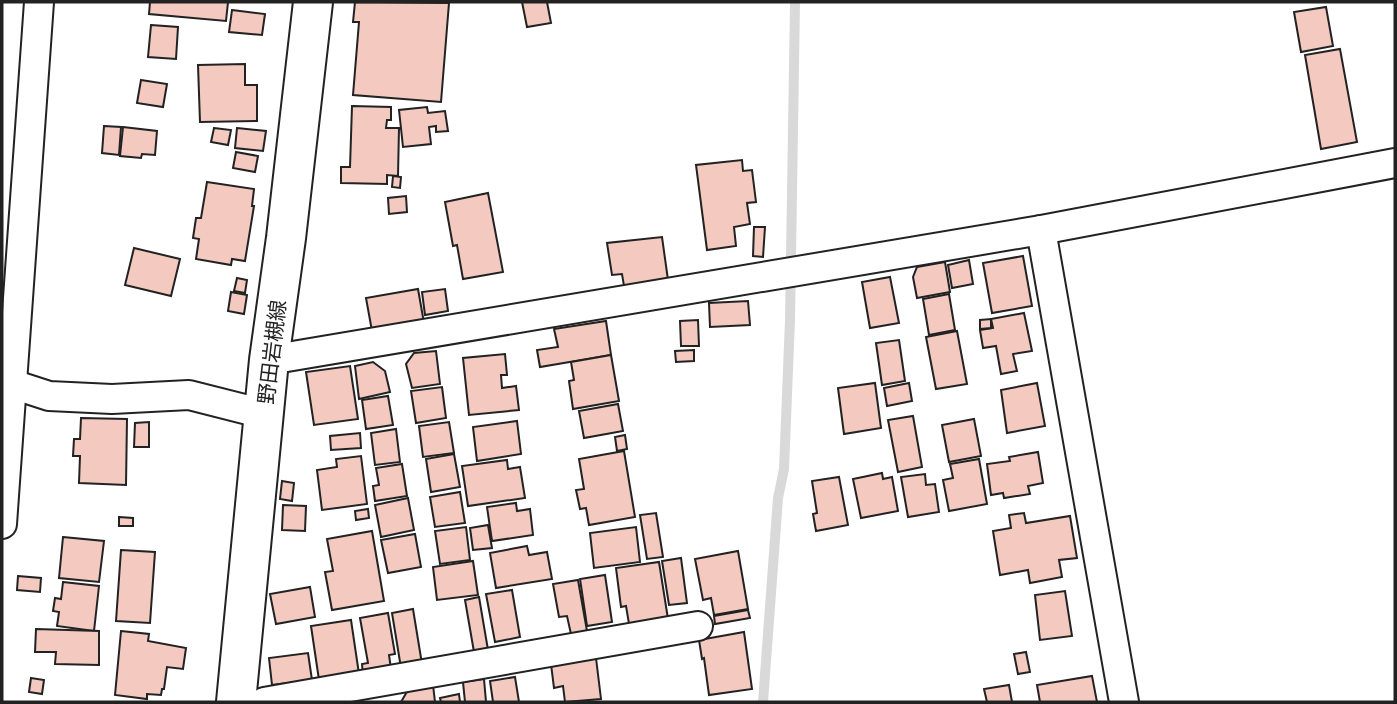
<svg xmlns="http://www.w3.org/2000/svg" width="1397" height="704" font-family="'PT Sans Narrow','Noto Sans JP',sans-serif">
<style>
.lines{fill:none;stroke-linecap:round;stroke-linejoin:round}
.stream{stroke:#d9d9d9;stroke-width:10}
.building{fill:#f3c9c0;stroke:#222;stroke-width:2}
.street-casing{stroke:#222;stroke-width:32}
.primary-casing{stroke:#222;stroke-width:42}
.street{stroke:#fff;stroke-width:28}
.primary{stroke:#fff;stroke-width:38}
.labels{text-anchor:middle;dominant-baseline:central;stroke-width:5;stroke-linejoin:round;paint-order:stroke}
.street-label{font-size:21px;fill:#222;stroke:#fff}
</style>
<rect width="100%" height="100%" fill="#fff"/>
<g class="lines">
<!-- stream -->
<polyline class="stream" points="763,702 778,498 784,469 790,320 795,2"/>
</g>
<!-- building -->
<g class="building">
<polygon points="150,2 228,2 226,21 149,14"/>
<polygon points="355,2 449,3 441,102 353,95 359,22 353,22"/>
<polygon points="522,2 547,2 551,23 527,27"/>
<polygon points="1326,7 1333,46 1301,52 1294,12"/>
<polygon points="232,10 265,14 262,35 229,32"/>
<polygon points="151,25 178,27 176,59 148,57"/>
<polygon points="1340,49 1357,142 1321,149 1305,55"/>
<polygon points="245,64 245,85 257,85 257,121 200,122 198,65"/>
<polygon points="141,80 167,84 163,107 137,103"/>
<polygon points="352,106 391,107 391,120 387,120 386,128 399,128 398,176 387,175 387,184 341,183 341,167 350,167"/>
<polygon points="427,107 428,113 445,111 448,131 436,132 436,126 429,127 431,144 403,147 399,110"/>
<polygon points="104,126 121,127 119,155 102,153"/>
<polygon points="123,127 157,131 155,155 142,154 141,158 120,156"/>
<polygon points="214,128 231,130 228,145 211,142"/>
<polygon points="237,128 266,131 263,151 235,148"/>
<polygon points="236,152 258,156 255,172 233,168"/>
<polygon points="742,160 743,171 752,170 756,202 747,203 750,224 734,227 736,246 707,250 696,165"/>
<polygon points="393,176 401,177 400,188 392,187"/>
<polygon points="207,182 254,189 252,206 254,206 245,261 232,259 231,265 196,259 199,239 193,238 196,218 201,218"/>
<polygon points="488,193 503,272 463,279 457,245 453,246 445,202"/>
<polygon points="406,196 407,212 389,214 388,198"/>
<polygon points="754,227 765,227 763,257 753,256"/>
<polygon points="662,237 668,280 624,286 622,274 612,275 607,243"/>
<polygon points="134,248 180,259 171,296 125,285"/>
<polygon points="1023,256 1032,306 992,313 983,263"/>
<polygon points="969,260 973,284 952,288 948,265"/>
<polygon points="945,262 950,292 917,298 913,277 917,267"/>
<polygon points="890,277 899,323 870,328 862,282"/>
<polygon points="237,278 247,280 245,293 234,291"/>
<polygon points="418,289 424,323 372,331 366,298"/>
<polygon points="445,289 448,311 425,315 422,292"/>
<polygon points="231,292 247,295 244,314 228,311"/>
<polygon points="949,294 955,330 929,335 923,299"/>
<polygon points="748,301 750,325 710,327 709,303"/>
<polygon points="1024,313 1032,351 1013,354 1017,371 1001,374 996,346 983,348 980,330 993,328 991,319"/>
<polygon points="991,319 991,328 980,329 980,320"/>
<polygon points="698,320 699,346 681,346 680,321"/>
<polygon points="606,321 611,355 540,367 537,350 558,347 554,329"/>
<polygon points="957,331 967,384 936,389 926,337"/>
<polygon points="899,340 905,381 882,385 876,343"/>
<polygon points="694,350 694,361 676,362 675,351"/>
<polygon points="436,351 440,384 412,388 406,364 414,353"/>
<polygon points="505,354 507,375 501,375 502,388 516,386 519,410 469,415 463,358"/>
<polygon points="611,355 619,401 573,409 569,381 574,380 571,362"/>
<polygon points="373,362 385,371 390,392 359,399 355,366"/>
<polygon points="350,366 358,419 314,425 306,372"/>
<polygon points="875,383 881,428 844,434 838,388"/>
<polygon points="909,383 912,401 887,406 884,388"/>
<polygon points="1037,383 1045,426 1007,433 1001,390"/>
<polygon points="442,387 446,418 416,423 411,391"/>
<polygon points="388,396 393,425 366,429 362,400"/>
<polygon points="618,404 623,431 584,438 579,411"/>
<polygon points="913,416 922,467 898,472 888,420"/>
<polygon points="81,418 127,419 126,485 79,483 80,456 73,456 74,439 80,439"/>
<polygon points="974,419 981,456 949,462 942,425"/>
<polygon points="517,421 521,454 477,461 473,427"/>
<polygon points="149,422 149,447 134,447 135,423"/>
<polygon points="449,422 454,453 423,457 419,426"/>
<polygon points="396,429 400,462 375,465 371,433"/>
<polygon points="360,433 361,448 331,450 330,436"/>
<polygon points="625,435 627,449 617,451 615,437"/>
<polygon points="624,451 635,517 589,525 586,508 580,509 576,490 584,489 579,459"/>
<polygon points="1038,452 1043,483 1028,486 1030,494 1004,498 1003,493 991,495 987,464 1010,461 1009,457"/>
<polygon points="454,454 460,487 431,492 426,459"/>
<polygon points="361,456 367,504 322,510 317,470 337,467 336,459"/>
<polygon points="979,459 987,504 949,511 943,480 953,478 950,464"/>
<polygon points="507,460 508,469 520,467 525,498 468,506 462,466"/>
<polygon points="402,464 407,496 375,501 373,486 379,485 376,468"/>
<polygon points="882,473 883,479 892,477 898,511 861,518 853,479"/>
<polygon points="925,474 926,485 935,484 939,512 908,517 901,477"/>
<polygon points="839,477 848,525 816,531 813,514 817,513 812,481"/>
<polygon points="282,481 294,483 292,501 280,499"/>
<polygon points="460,492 465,523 435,527 430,497"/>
<polygon points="408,498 414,530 381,537 375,505"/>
<polygon points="516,503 517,511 530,509 533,535 492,541 487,507"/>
<polygon points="283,505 306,506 305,531 282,530"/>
<polygon points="368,509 369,518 356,520 355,511"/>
<polygon points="656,513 663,557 647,559 640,515"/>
<polygon points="1024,513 1026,523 1070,516 1077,558 1059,560 1062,577 1030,583 1028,570 1000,575 993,531 1011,528 1009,515"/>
<polygon points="119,517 133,518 133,526 119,526"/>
<polygon points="488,525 492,548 473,550 470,528"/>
<polygon points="466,527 470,560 440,564 435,531"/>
<polygon points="636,527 640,562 594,568 590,533"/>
<polygon points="372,531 384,601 332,610 325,572 333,571 327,539"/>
<polygon points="415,534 421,567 388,573 381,540"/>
<polygon points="63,537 104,541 99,582 59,578"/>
<polygon points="527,546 529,555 547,552 552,579 496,588 490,553"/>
<polygon points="121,550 155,552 150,623 116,621"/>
<polygon points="738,551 748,609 714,615 711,598 703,600 695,559"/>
<polygon points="681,558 687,603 669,605 662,561"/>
<polygon points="473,561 478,595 437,600 433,567"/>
<polygon points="659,562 668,619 629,624 626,606 621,607 616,568"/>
<polygon points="605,575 612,622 587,626 580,579"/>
<polygon points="18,576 41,578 40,592 17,590"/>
<polygon points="578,580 587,631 571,634 567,616 559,617 553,584"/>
<polygon points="63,582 99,586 94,631 57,626 59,612 53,611 55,598 61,599"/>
<polygon points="310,587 315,617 276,624 270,594"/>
<polygon points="512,590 520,637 495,642 486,594"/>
<polygon points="1065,591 1072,636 1040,640 1035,595"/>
<polygon points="479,597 488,650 474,652 465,600"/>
<polygon points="413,609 422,664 401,668 392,613"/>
<polygon points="748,610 750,618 715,624 714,616"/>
<polygon points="388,613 395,654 389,655 391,669 363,675 362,664 368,663 360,618"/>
<polygon points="351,620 359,674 319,680 311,626"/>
<polygon points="36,629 99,631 99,665 55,664 56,652 35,652"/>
<polygon points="121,631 149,634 148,641 186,648 183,669 167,667 164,689 162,689 161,695 147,694 147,699 115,695"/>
<polygon points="744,632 752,689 709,695 704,658 702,659 699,640"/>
<polygon points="1026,652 1030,672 1018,674 1014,654"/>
<polygon points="308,653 312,680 272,685 269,658"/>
<polygon points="596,658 601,699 565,702 563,686 554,688 551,664"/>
<polygon points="1092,676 1097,702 1040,702 1037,685"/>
<polygon points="515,677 519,702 493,702 490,681"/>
<polygon points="31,678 44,680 42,694 29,692"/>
<polygon points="484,679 486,702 465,702 463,682"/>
<polygon points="433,685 435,702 401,702 408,690"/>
<polygon points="1009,685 1012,702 987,702 984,689"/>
<polygon points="459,694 460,702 441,702 440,698"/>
</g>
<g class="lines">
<!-- street casing -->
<g class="street-casing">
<g id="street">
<polyline points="1041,230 1124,702"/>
<polyline points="269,360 1041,230 1395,163"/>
<polyline points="2,383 12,384 49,396 112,399 189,395 264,414"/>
<polyline points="2,524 39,2"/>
<polyline points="264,702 698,626"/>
</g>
</g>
<!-- primary casing -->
<g class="primary-casing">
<polyline id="primary" points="236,702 269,360 286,238 313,2"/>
</g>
<!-- street -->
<use href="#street" class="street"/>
<!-- primary -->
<use href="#primary" class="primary"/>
</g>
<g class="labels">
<!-- street labels -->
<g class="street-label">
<text transform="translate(272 352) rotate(-83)">野田岩槻線</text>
</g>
</g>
<!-- border -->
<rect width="1397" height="704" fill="none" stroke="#222222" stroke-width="7"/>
</svg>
